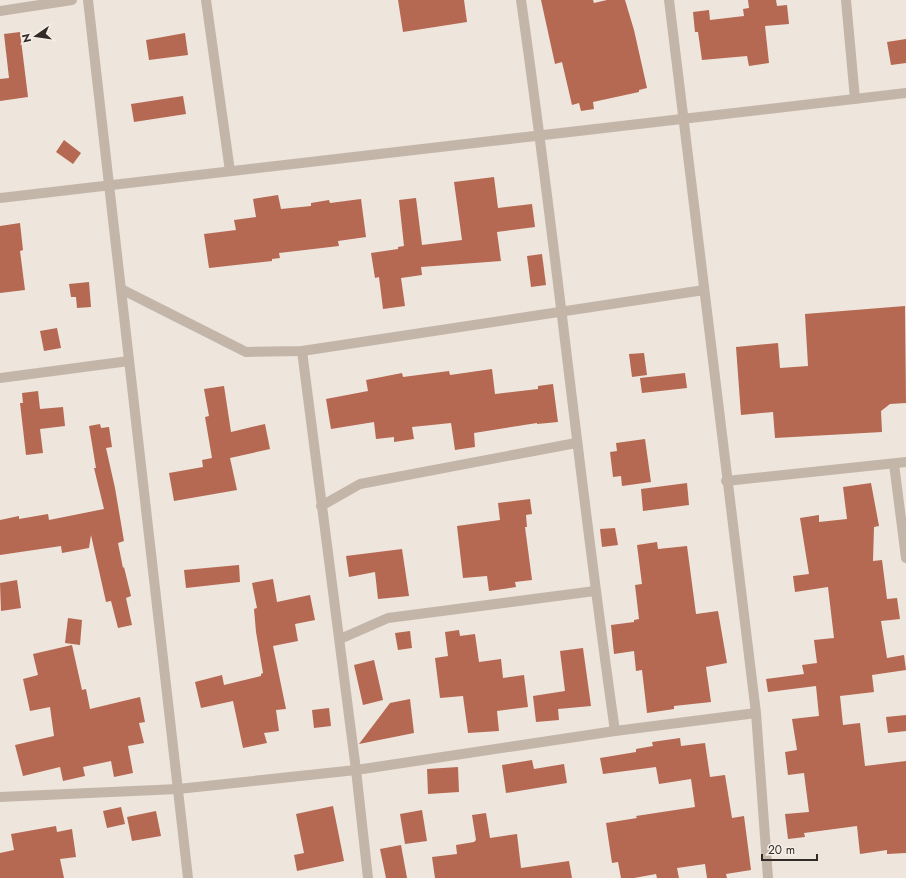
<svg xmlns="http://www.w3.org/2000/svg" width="906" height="878" font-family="Jost,sans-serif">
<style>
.building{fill:#b56852}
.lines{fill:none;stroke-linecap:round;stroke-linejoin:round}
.street{stroke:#c4b5a9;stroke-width:10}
</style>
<rect width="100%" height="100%" fill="#eee5dc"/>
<!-- building -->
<g class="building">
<polygon points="398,0 464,0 467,22 403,32"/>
<polygon points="541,0 593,0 594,3 607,0 625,0 634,30 647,88 639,90 639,92 593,102 594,109 581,111 579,103 572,105 562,62 555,64"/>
<polygon points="748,0 776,0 777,6 787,5 789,24 765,26 769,63 749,66 747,56 702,60 698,32 695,32 693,12 709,10 710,20 744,16 743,9 749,8"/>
<polygon points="20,32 28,97 0,101 0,79 9,78 4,34"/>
<polygon points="185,33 188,55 149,60 146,40"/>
<polygon points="906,39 906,63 891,65 887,42"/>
<polygon points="183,96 186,114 134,122 131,104"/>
<polygon points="64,140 81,153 73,164 56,152"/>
<polygon points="494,177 498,208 532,204 535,227 497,232 501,261 421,267 422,275 401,278 405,306 383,309 379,277 375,278 371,253 398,249 398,247 404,246 399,200 416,198 422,245 462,240 454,182"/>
<polygon points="278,195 281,209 311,206 311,203 329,200 330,203 361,199 366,237 338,241 339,246 279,253 280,258 272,259 272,261 209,268 204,234 236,230 234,220 256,217 253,199"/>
<polygon points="20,223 23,250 20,251 25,290 0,293 0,226"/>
<polygon points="542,254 546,285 531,287 527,256"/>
<polygon points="89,282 91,307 77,308 76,297 71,297 69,284"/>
<polygon points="905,306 906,403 890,404 881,411 882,432 775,438 773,412 741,415 736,347 778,343 780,368 808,366 805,314"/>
<polygon points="57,328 61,348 44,351 40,331"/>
<polygon points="644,353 647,375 632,377 629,354"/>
<polygon points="492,369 495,394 538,389 538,386 553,384 558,422 537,424 537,423 474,433 475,447 455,450 451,423 412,427 414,439 394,442 394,437 376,439 374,422 331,429 326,399 368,391 366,380 402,373 403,377 449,371 450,375"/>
<polygon points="685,373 687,388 642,393 640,378"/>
<polygon points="224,386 231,432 265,424 270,449 230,458 237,490 174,501 169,473 203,467 202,460 212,458 205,417 209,416 204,389"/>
<polygon points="38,391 40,409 63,407 65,426 40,429 43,453 26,455 20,403 23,403 22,393"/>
<polygon points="100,424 101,428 109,427 112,447 106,448 115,488 124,541 118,543 123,568 124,567 131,596 126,598 132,625 118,628 111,601 106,602 91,535 89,548 62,553 61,546 0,555 0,520 19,516 19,519 48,514 49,520 104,509 94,468 96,468 89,426"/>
<polygon points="645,439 651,482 622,486 621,476 613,477 610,452 617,451 616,443"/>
<polygon points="687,483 689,505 643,511 641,489"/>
<polygon points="871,483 879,526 874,527 873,561 882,560 887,599 897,598 900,619 881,621 887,658 904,655 906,670 872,675 874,692 840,696 843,725 860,723 865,766 906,761 906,853 887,854 887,850 860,854 857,826 804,833 805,837 788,839 785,814 809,812 804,773 788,775 785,752 797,750 792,719 819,716 816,686 768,692 766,679 804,674 802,665 817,663 814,640 834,638 828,587 795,592 793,576 809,574 800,518 819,515 819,522 847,519 843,487"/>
<polygon points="530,499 532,514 526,515 527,527 525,527 532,580 515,582 516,587 489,591 487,576 463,578 457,526 500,520 498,503"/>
<polygon points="615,528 618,545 602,547 600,529"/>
<polygon points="657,542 658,549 687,546 696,614 718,611 727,663 706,667 711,702 674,706 674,709 647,713 642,670 636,671 634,651 614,654 611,625 634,622 634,620 639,619 635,585 642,584 637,545"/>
<polygon points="402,549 409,596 378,599 375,572 349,577 346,556"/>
<polygon points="239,565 240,582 186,588 184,570"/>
<polygon points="273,579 277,602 310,595 315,620 295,624 298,641 273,646 286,709 276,710 279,731 264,733 267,743 243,748 233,701 201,708 195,682 222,675 224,685 261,676 261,674 263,673 256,632 254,609 257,608 252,583"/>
<polygon points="17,580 21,608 1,611 0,583"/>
<polygon points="68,618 82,620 80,645 65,643"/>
<polygon points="459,630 460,636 475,634 479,662 501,659 503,678 524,675 528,707 497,711 499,731 468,733 463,696 440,698 435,658 448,656 445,632"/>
<polygon points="410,631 412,648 398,650 395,633"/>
<polygon points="72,645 82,690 86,689 90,709 140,697 145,722 139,723 144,743 128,746 133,773 114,777 111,761 83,767 85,776 63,781 60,767 23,776 15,745 54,736 50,707 30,711 23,679 38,675 33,654"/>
<polygon points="583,648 591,706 558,709 559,720 536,722 533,696 565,691 560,651"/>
<polygon points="374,660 383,700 363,705 354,665"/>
<polygon points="410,699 414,733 359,744 390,703"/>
<polygon points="329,708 331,726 314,728 312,710"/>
<polygon points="906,715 906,731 888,733 886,717"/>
<polygon points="680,738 681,746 705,743 710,777 725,775 732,818 744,816 751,870 726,874 727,878 707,878 705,864 677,868 679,878 657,878 656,874 634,878 621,878 618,862 612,863 606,823 637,818 636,816 695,807 691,779 659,784 656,767 603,774 600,758 636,752 636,749 653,746 652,742"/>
<polygon points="532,760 534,769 564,764 567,783 506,793 502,765"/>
<polygon points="458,767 459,792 428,794 427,769"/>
<polygon points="333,806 344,861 297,871 294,855 304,853 296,814"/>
<polygon points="121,807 125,824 107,828 103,811"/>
<polygon points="422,810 427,841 405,844 400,814"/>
<polygon points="156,811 161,836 132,841 127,817"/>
<polygon points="486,813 490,838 517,834 521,868 569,861 572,878 435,878 432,857 457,854 456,845 474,842 476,840 472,815"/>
<polygon points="56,826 57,832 72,829 76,857 60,859 64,878 0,878 0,853 14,850 11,834"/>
<polygon points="401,845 407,878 386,878 380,849"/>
</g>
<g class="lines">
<!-- street -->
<g class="street">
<polyline points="88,0 188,878"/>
<polyline points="206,0 230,171"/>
<path d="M521,0C556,243 580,488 615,731"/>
<polyline points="669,0 756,713 768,878"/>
<polyline points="846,0 855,99"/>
<polyline points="0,11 72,0"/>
<polyline points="0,198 906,93"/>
<polyline points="121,289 246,352 302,351 704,290"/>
<polyline points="302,351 356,770 368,878"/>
<polyline points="0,378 129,361"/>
<polyline points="894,464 906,558"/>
<polyline points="726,481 906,462"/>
<polyline points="321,506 360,484 576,443"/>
<polyline points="340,639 388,618 595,591"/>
<polyline points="0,797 178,789 356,770 615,731 756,713"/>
</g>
</g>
<!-- north arrow -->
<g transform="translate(36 36) rotate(257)" stroke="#f6efe7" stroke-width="3" paint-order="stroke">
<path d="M0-3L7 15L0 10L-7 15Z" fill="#332b28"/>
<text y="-6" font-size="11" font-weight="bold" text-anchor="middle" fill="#332b28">N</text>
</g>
<!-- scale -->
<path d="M762 854v6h55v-6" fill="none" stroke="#332b28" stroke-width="2"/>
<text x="768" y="854" font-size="12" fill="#332b28" stroke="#f6efe7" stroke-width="3" paint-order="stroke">20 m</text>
</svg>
